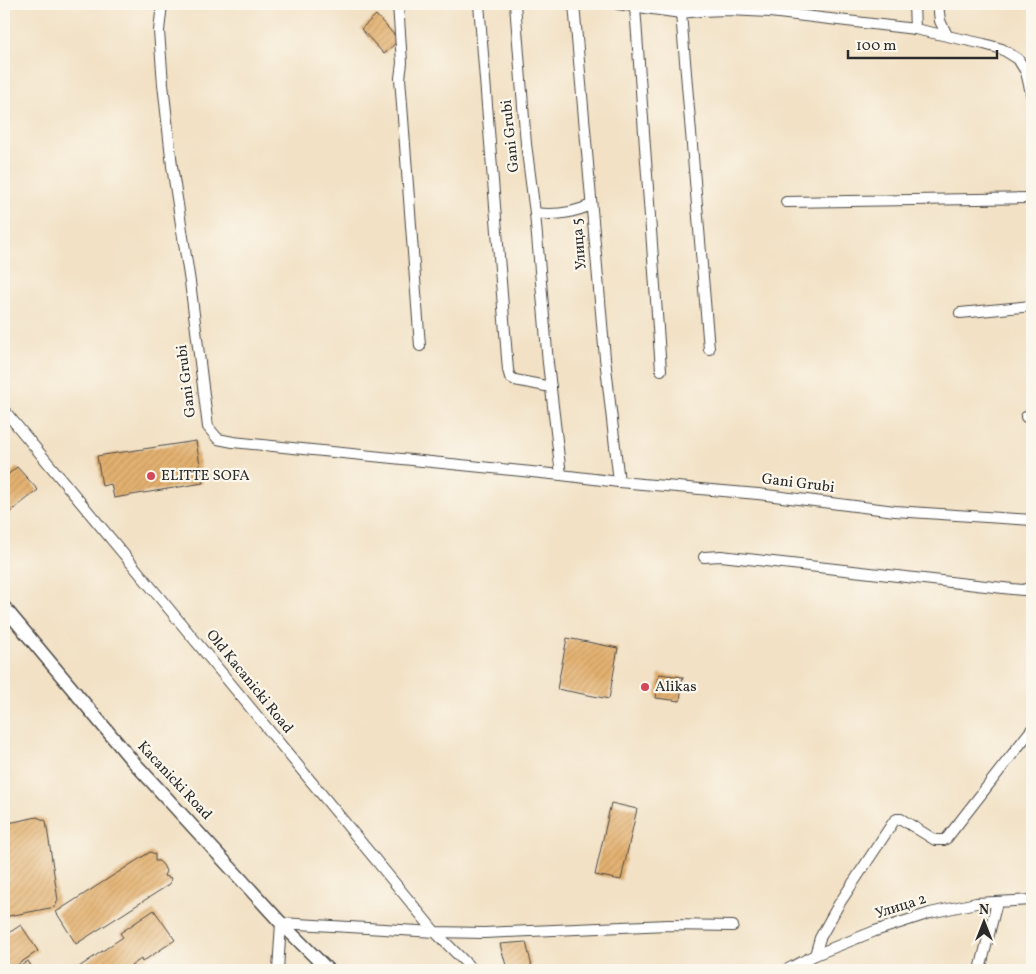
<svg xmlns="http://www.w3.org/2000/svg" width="1036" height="974" font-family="Vollkorn,serif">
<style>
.building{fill:url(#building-hatch)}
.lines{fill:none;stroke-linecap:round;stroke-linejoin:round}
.minor-casing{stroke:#494642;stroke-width:12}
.tertiary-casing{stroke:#494642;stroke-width:15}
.minor{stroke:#fff;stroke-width:10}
.tertiary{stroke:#fff;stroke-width:12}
.poi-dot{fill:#d1495b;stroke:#fbf7ec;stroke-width:2}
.labels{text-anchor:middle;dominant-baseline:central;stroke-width:4.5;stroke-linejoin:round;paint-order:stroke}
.street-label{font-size:15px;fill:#2b2b2b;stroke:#fbf7ec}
.poi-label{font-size:15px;fill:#2b2b2b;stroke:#fbf7ec;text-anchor:start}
</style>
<defs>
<pattern id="building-hatch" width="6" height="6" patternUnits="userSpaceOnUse" patternTransform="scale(1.25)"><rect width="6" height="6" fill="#e3b170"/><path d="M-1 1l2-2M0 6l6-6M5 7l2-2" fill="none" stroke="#c39861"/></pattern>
</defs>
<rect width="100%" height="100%" fill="#fbf7ec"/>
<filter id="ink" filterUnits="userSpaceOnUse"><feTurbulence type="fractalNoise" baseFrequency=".02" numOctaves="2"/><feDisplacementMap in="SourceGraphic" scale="10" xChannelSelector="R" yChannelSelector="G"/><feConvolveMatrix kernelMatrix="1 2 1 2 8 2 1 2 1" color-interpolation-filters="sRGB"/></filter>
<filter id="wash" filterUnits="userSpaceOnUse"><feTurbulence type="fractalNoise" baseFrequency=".0096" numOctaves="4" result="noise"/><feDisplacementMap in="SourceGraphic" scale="20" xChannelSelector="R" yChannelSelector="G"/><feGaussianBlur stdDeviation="1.12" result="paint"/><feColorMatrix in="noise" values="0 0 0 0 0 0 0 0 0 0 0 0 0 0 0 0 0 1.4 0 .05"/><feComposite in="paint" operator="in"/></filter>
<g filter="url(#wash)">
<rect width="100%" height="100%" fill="#f2e1c5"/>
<g id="blocks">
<!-- building -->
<g class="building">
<polygon points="376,15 399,40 384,54 361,29"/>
<polygon points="196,441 203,483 114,498 111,484 102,486 97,456"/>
<polygon points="17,467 38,490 5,516 4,514 4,478"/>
<polygon points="567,638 618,648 609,699 557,689"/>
<polygon points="659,674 683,677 680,701 656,698"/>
<polygon points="611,803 637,809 621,880 595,875"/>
<polygon points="37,817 46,821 58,900 55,907 4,917 4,824"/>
<polygon points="150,852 155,854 155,861 159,861 163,865 166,871 164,876 168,877 171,878 170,884 76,944 56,912"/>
<polygon points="154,910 175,940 142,962 141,959 125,970 81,970 79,967 123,937 120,933"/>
<polygon points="21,925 38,951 11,969 4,959 4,936"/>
<polygon points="526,942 532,967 507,969 500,944"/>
<polygon points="28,961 34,970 15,970"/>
</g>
</g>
</g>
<g filter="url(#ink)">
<use href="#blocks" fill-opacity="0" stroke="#494642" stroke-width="1"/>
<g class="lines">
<!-- minor casing -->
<g class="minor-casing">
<g id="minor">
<polyline points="162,4 159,31 163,84 172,166 190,282 208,427 218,439 233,442 561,475 619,482 758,494 895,511 1032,520"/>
<polyline points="398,4 402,63 400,78 420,346"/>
<polyline points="479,4 508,370 510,377 515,380 551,387"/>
<polyline points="515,4 526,144 535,213 548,363 561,475"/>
<polyline points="574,4 605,358 619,482"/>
<polyline points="617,4 681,13 700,11 728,10 770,12 915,29 984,44 1002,49 1018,59 1026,72 1032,97 1032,108"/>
<polyline points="914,4 915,29"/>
<polyline points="938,4 940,21 947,35"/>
<polyline points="635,7 661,370"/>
<polyline points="681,13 709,349"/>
<polyline points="786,202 1032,198"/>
<path d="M535,213C555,216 573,213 591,205"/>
<polyline points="960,313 1032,306"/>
<polyline points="4,410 165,604 435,932 473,970"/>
<polyline points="1026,417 1032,416"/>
<polyline points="704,557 721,556 1012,589 1023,590 1032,587"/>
<polyline points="815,955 820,938 839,904 894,821 897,819 901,819 935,840 944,840 947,838 1032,729"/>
<polyline points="278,970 281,923 435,932 484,933 668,925 733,926"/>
<polyline points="786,970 815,955 875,931 930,913 976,903 1032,900"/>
<polyline points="980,970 997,902"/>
</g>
</g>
<!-- tertiary casing -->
<g class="tertiary-casing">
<polyline id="tertiary" points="4,607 130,758 281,923 328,970"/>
</g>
<!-- minor -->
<use href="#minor" class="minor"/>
<!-- tertiary -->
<use href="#tertiary" class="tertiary"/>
</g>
</g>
<!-- markers -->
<g class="poi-dot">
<circle cx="151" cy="476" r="5"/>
<circle cx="645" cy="687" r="5"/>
</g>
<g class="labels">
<!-- street labels -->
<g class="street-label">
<text transform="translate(511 136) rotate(-96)">Gani Grubi</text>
<text transform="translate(580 244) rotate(-95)">Улица 5</text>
<text transform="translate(187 381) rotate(-97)">Gani Grubi</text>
<text transform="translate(798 484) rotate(7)">Gani Grubi</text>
<text transform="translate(249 682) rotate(51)">Old Kacanicki Road</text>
<text transform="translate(174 781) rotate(47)">Kacanicki Road</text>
<text transform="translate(901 907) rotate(-18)">Улица 2</text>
</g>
<!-- poi labels -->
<g class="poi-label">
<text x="161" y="476">ELITTE SOFA</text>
<text x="655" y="687">Alikas</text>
</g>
</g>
<!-- margin -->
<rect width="1036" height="974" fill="none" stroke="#fbf7ec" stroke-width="20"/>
<!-- north arrow -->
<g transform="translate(984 922)" stroke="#fbf7ec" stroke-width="4" paint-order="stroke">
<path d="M0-4L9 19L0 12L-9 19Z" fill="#2b2b2b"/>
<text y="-8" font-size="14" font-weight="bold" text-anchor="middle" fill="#2b2b2b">N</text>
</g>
<!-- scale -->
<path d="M848 50v8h149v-8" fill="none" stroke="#2b2b2b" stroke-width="2.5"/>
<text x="856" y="50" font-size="15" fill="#2b2b2b" stroke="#fbf7ec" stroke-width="4" paint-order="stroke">100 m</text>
</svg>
